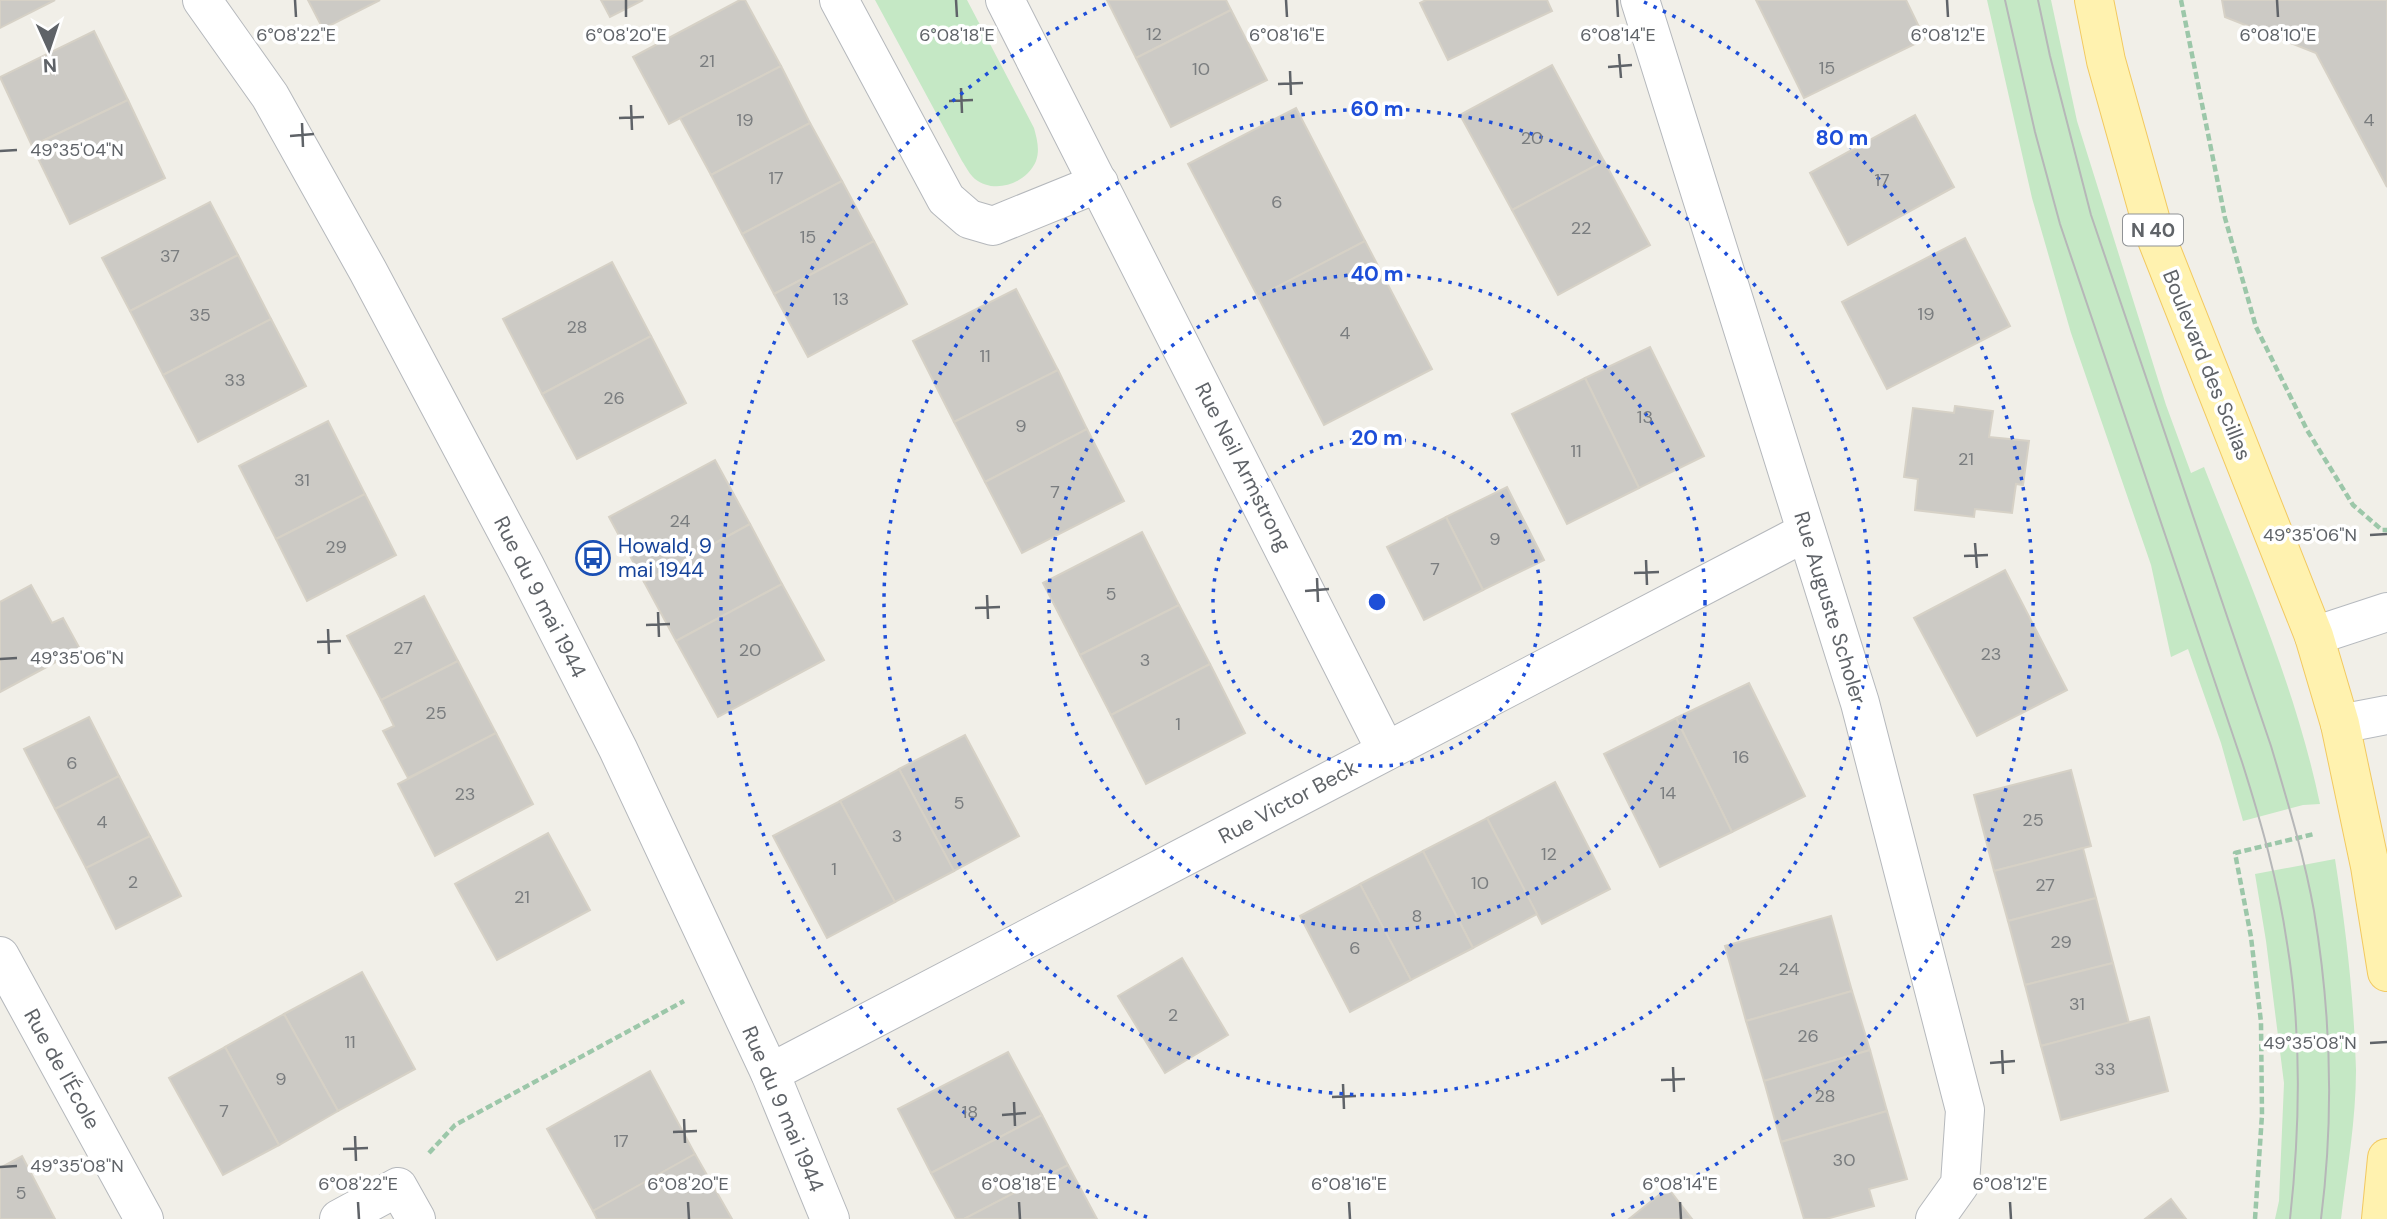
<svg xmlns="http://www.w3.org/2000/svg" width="2387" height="1219" font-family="'DM Sans',sans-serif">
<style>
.green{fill:#c5e8c5}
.building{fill:#cccac5;stroke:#d6d1c6;stroke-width:2}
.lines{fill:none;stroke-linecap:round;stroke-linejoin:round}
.minor-casing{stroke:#b5b8bc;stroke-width:40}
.secondary-casing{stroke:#b6babf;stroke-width:40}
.primary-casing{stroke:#f2c960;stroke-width:40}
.path{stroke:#9cc7a9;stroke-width:4.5;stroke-dasharray:7 3.5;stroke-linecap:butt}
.minor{stroke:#fff;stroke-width:38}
.secondary{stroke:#fff;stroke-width:38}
.primary{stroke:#fff2af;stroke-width:38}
.tram{stroke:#b6b7b8;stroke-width:2}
.ticks{fill:none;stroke:#5f6368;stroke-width:2.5}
.ring{fill:none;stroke:#1d4ed8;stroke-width:3.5;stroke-dasharray:3.5 7}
.labels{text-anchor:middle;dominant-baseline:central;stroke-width:7;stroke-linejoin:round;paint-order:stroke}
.number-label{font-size:18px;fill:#7a7d7f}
.shield{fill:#fff;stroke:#8f9295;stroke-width:2}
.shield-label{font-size:19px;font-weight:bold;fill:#5f6368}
.street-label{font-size:21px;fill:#5f6368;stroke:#fff}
.transit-label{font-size:21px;fill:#164399;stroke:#fff;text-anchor:start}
.ticks-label{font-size:18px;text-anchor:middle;fill:#5f6368;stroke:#fff;stroke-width:7;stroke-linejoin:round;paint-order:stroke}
.centre{fill:#1d4ed8;stroke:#fff;stroke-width:3.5}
.ring-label{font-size:21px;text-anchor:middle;font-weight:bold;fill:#1d4ed8;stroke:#fff;stroke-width:7;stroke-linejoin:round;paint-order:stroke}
</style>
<rect width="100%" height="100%" fill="#f1efe8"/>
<!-- green -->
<g class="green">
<path d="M875,0H967L1034,128C1037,139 1040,150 1036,161C1027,183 995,195 975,179C970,175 966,167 962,161Z"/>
<path d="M1987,0H2051L2077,121L2166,405L2191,473L2204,467C2247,576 2296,689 2320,804L2303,805L2243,821L2221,743L2188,649L2171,657L2151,565L2071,333L2032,198Z"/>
<path d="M2335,859C2346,929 2354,999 2356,1070C2356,1120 2347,1170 2341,1219H2275L2279,1201L2284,1083L2266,941L2255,874Z"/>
</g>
<!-- building -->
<g class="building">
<polygon points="0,0 55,0 0,28"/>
<polygon points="308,0 380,0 323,29"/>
<polygon points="601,0 643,0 610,17"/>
<polygon points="740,0 745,0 781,66 669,124 633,57"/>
<polygon points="1107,0 1226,0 1231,10 1136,58"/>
<polygon points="1426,0 1547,0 1552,11 1448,60 1420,3"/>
<polygon points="1756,0 1906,0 1925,39 1804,98"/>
<polygon points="2222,0 2387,0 2387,187 2316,53 2225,17"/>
<polygon points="1231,10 1267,80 1171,127 1136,58"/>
<polygon points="94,31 128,100 32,146 0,77"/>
<polygon points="1552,65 1604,161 1512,210 1460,115"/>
<polygon points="781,66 810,123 711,175 680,118"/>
<polygon points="128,100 165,178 70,224 32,146"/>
<polygon points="1296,108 1365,241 1258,297 1188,164"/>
<polygon points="1915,115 1954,187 1848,245 1810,173"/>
<polygon points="810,123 842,181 742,234 711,175"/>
<polygon points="1604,161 1650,245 1558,295 1512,210"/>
<polygon points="842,181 874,241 774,294 742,234"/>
<polygon points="210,202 238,255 130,311 102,258"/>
<polygon points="1965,238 2010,326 1887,389 1842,302"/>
<polygon points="874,241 907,304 808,357 774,294"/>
<polygon points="1365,241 1432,369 1324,425 1258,297"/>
<polygon points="238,255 271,319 163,375 130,311"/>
<polygon points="612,262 651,336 542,394 503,319"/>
<polygon points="1016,289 1058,370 954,422 913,341"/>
<polygon points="271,319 306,386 198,442 163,375"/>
<polygon points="651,336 686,403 577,459 542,394"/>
<polygon points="1650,347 1704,456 1639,488 1585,378"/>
<polygon points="1058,370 1087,429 985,482 954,422"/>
<polygon points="1585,378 1639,488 1567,524 1512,414"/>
<polygon points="1955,406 1993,411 1989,437 2029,441 2023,485 2016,484 2012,513 1975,509 1974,517 1915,510 1918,479 1904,477 1913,408 1954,413"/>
<polygon points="328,421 365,494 276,539 239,466"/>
<polygon points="1087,429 1124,501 1022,553 985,482"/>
<polygon points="715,460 750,524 644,582 609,517"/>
<polygon points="1507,487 1544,560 1483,590 1446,517"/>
<polygon points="365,494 396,555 307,601 276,539"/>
<polygon points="1446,517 1483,590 1424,620 1387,547"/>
<polygon points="750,524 782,584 676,641 644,582"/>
<polygon points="1142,532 1179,605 1080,655 1043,583"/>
<polygon points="2005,570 2067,690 1977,736 1914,618"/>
<polygon points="782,584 824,660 718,717 676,641"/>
<polygon points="31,585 52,623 63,618 80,649 0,692 0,602"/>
<polygon points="424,596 458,661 381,700 347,636"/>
<polygon points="1179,605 1210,664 1111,715 1080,655"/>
<polygon points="458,661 496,733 408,778 383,731 394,726 381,700"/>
<polygon points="1210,664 1245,733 1146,784 1111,715"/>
<polygon points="1749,683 1805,796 1732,832 1676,718"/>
<polygon points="89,717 119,776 55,809 24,749"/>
<polygon points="1676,718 1732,832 1660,867 1604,754"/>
<polygon points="496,733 533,804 435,856 398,784"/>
<polygon points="965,735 1019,836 954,871 899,769"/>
<polygon points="899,769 954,871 895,902 840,801"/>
<polygon points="2071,770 2091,846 1994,871 1974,795"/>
<polygon points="119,776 150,836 86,868 55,809"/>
<polygon points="1555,782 1610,889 1542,924 1487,818"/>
<polygon points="840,801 895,902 827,938 773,836"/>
<polygon points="1487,818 1537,914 1473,948 1423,851"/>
<polygon points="548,833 590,910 497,960 455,884"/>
<polygon points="150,836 181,896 116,929 86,868"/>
<polygon points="2083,848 2096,898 2008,921 1994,871"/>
<polygon points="1423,851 1473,948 1411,980 1360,884"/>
<polygon points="1360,884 1411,980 1350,1012 1300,916"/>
<polygon points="2096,898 2113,963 2025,985 2008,921"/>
<polygon points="1831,916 1852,991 1746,1021 1725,946"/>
<polygon points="1182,958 1228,1035 1165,1073 1118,996"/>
<polygon points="2113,963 2129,1023 2041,1046 2025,985"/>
<polygon points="362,972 415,1069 338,1111 284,1014"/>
<polygon points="1852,991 1870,1050 1764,1081 1746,1021"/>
<polygon points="284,1014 338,1111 279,1145 225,1047"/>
<polygon points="2149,1017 2168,1091 2061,1120 2041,1046"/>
<polygon points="225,1047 279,1145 223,1175 169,1078"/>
<polygon points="1870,1050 1887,1111 1781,1142 1764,1081"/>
<polygon points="1008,1052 1042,1115 931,1173 898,1109"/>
<polygon points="650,1071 695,1154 593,1211 547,1129"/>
<polygon points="1887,1111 1907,1179 1869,1189 1874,1206 1826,1219 1804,1219 1781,1142"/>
<polygon points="1042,1115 1068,1165 964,1219 956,1219 931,1173"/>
<polygon points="695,1154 732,1219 597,1219 593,1211"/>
<polygon points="22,1156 55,1219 0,1219 0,1168"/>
<polygon points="1068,1165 1097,1219 964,1219"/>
<polygon points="1668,1188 1692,1219 1629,1219"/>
<polygon points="2171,1199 2186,1219 2145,1219"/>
</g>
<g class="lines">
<!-- minor casing -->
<g class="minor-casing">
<g id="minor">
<polyline points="202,0 270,96 368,271 525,566 618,749 770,1073 830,1219"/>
<polyline points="839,0 946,199 969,219 993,226 1099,183"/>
<polyline points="1005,0 1386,751"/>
<polyline points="1640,0 1860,703 1965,1110 1960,1184 1935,1219"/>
<polyline points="0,956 144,1219"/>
<polyline points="770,1073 1806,532"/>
<polyline points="339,1219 398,1187 416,1219"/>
</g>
</g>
<!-- secondary casing -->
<g class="secondary-casing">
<g id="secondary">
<polyline points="2314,636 2387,612"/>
<polyline points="2340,724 2387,715"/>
</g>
</g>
<!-- primary casing -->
<g class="primary-casing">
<g id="primary">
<polyline points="2094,0 2106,61 2154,232 2314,636 2340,724 2370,866 2387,972"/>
<polyline points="2381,1219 2387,1158"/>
</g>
</g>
<!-- path -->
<g class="path">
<polyline points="2181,0 2225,218 2256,327 2307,430 2353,505 2382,530 2387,530"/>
<polyline points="429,1153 455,1125 684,1001"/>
<polyline points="2255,1219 2262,1115 2261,1022 2251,937 2235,853 2314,834"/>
</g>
<!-- minor -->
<use href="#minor" class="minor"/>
<!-- secondary -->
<use href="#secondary" class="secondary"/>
<!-- primary -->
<use href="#primary" class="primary"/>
<!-- tram -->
<g class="tram">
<path d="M2005,0L2035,132L2060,224L2242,762C2261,822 2278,881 2287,943C2302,1033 2300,1128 2290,1219"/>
<path d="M2038,0L2050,56L2091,215L2271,746C2287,800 2304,855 2314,911C2331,1013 2334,1117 2321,1219"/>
</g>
</g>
<!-- ticks -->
<path class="ticks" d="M295,0L296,17M626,0V17M956,0L957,17M1286,0L1287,17M1617,0L1618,17M1947,0L1948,17M2277,0L2278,17M1619,54L1621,78M1608,67L1632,65M1290,71L1291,95M1278,84L1303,83M961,88L962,113M949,101L973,100M631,105L632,130M619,118L644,117M302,123L303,147M290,136L314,134M0,151L17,150M2370,535L2387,534M1975,543L1977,568M1964,556L1988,555M1646,560L1647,585M1634,573L1659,572M1317,578L1318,602M1305,591L1329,589M987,595L988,619M975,608L1000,607M658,612L659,637M646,625L670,624M328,629L329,654M317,642L341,641M0,659L17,658M2370,1043L2387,1042M2002,1050L2003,1074M1990,1063L2015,1061M1673,1067L1674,1092M1661,1080L1685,1079M1343,1084L1344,1109M1332,1097L1356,1096M1014,1102L1015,1126M1002,1115L1026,1113M684,1119L685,1143M673,1132L697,1131M355,1136L356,1161M343,1149L368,1148M0,1167L17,1166M358,1202L359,1219M688,1202L689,1219M1019,1202L1020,1219M1349,1202L1350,1219M1680,1202L1681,1219M2010,1202L2011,1219"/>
<!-- distance rings -->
<g class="ring">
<circle cx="1377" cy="602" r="164"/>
<circle cx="1377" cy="602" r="328"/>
<circle cx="1377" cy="602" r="493"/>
<path d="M1147 1217A657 657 0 0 1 1110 2M1644 2A657 657 0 0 1 1607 1217"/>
</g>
<!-- icons -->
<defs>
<g id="bus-ring" transform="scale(1.75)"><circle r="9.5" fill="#fff" stroke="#1a4fb4" stroke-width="1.5"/><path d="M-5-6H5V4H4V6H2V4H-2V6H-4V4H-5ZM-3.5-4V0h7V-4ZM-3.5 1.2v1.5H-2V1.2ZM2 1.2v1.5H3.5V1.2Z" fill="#1a4fb4"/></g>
</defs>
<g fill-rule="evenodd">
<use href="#bus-ring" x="593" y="558"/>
</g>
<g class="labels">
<!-- number labels -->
<g class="number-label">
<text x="1154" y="34">12</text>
<text x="707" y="61">21</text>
<text x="1827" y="68">15</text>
<text x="1201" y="69">10</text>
<text x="745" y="120">19</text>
<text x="2369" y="120">4</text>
<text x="1532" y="138">20</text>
<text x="776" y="178">17</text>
<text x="1882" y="180">17</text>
<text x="1277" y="202">6</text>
<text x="1581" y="228">22</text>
<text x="808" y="237">15</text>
<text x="170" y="256">37</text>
<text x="841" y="299">13</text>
<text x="1926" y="314">19</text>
<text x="200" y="315">35</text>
<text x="577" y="327">28</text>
<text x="1345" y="333">4</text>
<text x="985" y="356">11</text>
<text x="235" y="380">33</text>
<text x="614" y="398">26</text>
<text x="1645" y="417">13</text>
<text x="1021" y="426">9</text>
<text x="1576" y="451">11</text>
<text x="1966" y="459">21</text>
<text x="302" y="480">31</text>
<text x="1055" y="492">7</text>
<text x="680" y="521">24</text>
<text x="1495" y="539">9</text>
<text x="336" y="547">29</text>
<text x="1435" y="569">7</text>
<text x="1111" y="594">5</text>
<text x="403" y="648">27</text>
<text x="750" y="650">20</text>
<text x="1991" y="654">23</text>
<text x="1145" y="660">3</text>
<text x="436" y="713">25</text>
<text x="1178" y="724">1</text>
<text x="1741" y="757">16</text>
<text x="72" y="763">6</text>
<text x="1668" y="793">14</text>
<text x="465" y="794">23</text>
<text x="959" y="803">5</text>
<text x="2033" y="820">25</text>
<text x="102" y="822">4</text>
<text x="897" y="836">3</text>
<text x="1549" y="854">12</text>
<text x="834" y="869">1</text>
<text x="133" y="882">2</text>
<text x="1480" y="883">10</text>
<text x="2045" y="885">27</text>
<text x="522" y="897">21</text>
<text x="1417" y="916">8</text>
<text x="2061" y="942">29</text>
<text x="1355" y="948">6</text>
<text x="1789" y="969">24</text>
<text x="2077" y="1004">31</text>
<text x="1173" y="1015">2</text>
<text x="1808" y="1036">26</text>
<text x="350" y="1042">11</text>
<text x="2105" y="1069">33</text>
<text x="281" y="1079">9</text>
<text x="1825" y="1096">28</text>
<text x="224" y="1111">7</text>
<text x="970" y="1112">18</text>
<text x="621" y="1141">17</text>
<text x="1844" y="1160">30</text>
<text x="21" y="1193">5</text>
</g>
<!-- shield labels -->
<rect class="shield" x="2123" y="214.5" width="60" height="31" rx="5"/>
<g class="shield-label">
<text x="2153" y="230">N 40</text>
</g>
<!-- street labels -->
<g class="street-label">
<text transform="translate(2207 365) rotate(68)">Boulevard des Scillas</text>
<text transform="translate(1243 467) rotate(63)">Rue Neil Armstrong</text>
<text transform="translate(540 597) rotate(63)">Rue du 9 mai 1944</text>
<text transform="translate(1830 608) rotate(73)">Rue Auguste Scholer</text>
<text transform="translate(1288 802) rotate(-28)">Rue Victor Beck</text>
<text transform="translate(62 1069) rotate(61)">Rue de l'École</text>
<text transform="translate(783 1109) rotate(67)">Rue du 9 mai 1944</text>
</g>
<!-- transit labels -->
<g class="transit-label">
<text x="618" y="546">Howald, 9<tspan x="618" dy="24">mai 1944</tspan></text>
</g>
</g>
<g class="ticks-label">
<text x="296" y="41">6°08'22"E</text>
<text x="626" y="41">6°08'20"E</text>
<text x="957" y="41">6°08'18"E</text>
<text x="1287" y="41">6°08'16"E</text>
<text x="1618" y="41">6°08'14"E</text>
<text x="1948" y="41">6°08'12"E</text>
<text x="2278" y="41">6°08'10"E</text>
<text x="77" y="156">49°35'04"N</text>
<text x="2310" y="541">49°35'06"N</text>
<text x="77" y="664">49°35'06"N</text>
<text x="2310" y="1049">49°35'08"N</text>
<text x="77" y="1172">49°35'08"N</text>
<text x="358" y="1190">6°08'22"E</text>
<text x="688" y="1190">6°08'20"E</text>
<text x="1019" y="1190">6°08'18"E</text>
<text x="1349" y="1190">6°08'16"E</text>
<text x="1680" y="1190">6°08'14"E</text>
<text x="2010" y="1190">6°08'12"E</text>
</g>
<circle cx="1377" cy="602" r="10" class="centre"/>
<g class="ring-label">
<text x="1377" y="116">60 m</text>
<text x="1842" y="145">80 m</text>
<text x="1377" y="281">40 m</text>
<text x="1377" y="445">20 m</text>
</g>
<!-- north arrow -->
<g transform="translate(49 49) rotate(177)" stroke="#ffffff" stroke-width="5" paint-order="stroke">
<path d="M0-5L12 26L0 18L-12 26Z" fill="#5f6368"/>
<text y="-10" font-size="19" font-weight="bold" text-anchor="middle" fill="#5f6368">N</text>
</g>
</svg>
